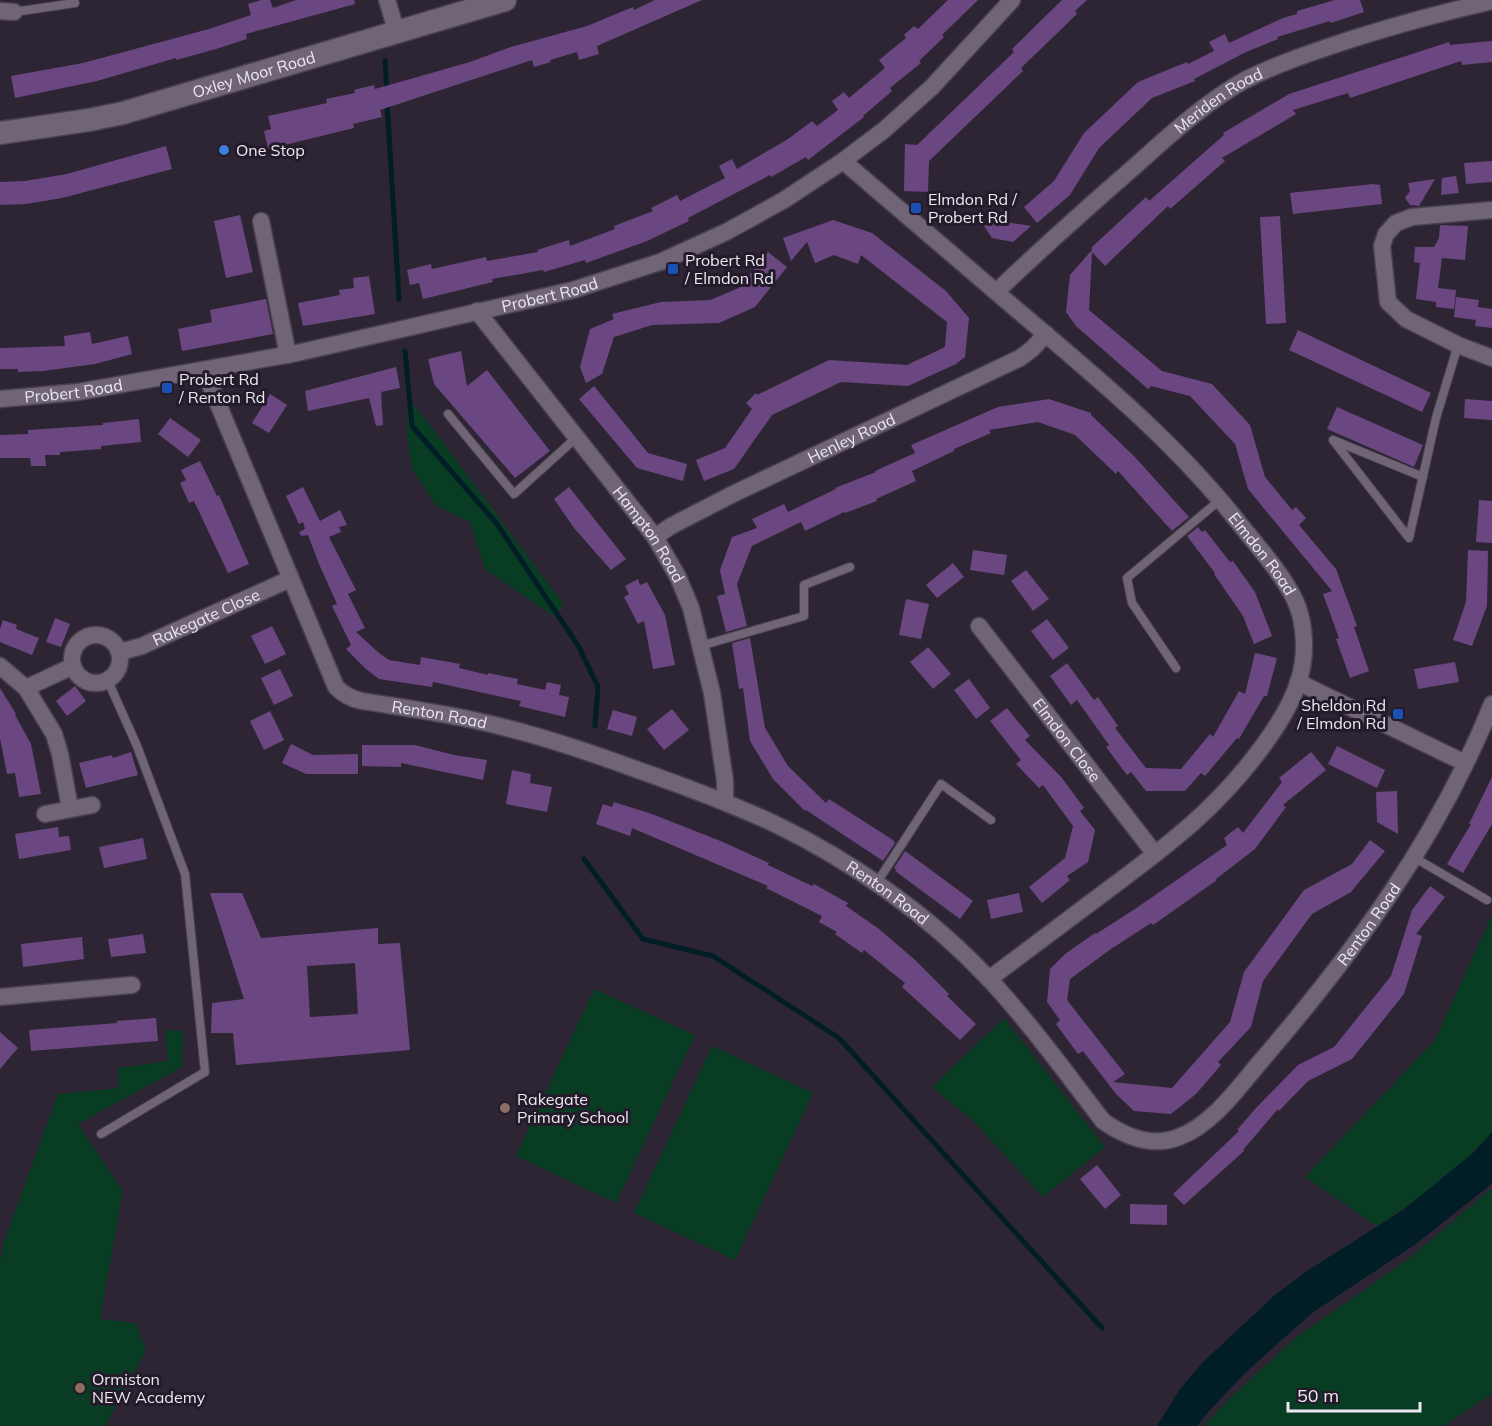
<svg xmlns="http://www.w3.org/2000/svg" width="1492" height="1426" font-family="Mulish,sans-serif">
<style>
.green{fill:#093d23}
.water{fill:#011e27}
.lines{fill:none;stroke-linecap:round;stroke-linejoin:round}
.stream{stroke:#011e27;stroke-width:5}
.building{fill:#6a4780;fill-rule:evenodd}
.lane-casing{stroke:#49424e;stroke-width:10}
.street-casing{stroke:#49424e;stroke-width:19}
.secondary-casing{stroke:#49424e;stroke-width:25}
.lane{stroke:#706577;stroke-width:8}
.street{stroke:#706577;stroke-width:16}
.secondary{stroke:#706577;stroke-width:22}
.shop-dot{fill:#3f7fe0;stroke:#241b2a;stroke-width:2}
.transit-dot{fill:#1a4fb4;stroke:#241b2a;stroke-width:2}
.education-dot{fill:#8d6e63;stroke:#241b2a;stroke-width:2}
.labels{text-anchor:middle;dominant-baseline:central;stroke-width:6;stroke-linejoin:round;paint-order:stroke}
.street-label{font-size:16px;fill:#ece7f1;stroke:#241b2a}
.poi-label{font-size:16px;fill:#ece7f1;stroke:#241b2a;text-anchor:start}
</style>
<rect width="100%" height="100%" fill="#2e2534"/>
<!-- green -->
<g class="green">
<polygon points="407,397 427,421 564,605 553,616 485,569 470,522 436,506 412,469 407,435"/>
<path d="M1492,915V1132C1459,1169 1418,1200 1377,1226L1305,1177L1435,1040Z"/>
<polygon points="594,989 695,1035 616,1203 516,1156"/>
<polygon points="1004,1018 1105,1147 1043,1197 973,1121 932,1087"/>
<polygon points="165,1030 183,1031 182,1067 78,1124 123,1191 100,1319 136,1323 146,1350 105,1426 0,1426 0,1262 3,1244 58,1094 119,1088 118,1068 168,1061"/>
<polygon points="712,1046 813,1093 735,1260 634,1213"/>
<polygon points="1492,1188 1492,1394 1443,1426 1204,1426 1228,1400 1294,1339 1407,1260"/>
</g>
<!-- water -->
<polygon class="water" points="1492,1132 1492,1183 1484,1190 1416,1244 1312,1313 1245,1373 1211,1409 1197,1426 1157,1426 1180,1389 1202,1363 1276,1294 1310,1269 1403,1210 1474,1152"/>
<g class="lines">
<!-- stream -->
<g class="stream">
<polyline points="385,61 387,92"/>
<polyline points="387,102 399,299"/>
<polyline points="405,351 412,426 497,524 579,647 598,687 595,726"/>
<polyline points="584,859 643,939 713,956 839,1038 1102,1328"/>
</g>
</g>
<!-- building -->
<g class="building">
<polygon points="261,0 270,0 273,8 296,0 354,0 355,4 246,34 247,39 216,49 176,60 176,58 97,81 15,98 11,76 83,63 209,29 251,15 248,4"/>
<polygon points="655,0 702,0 597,46 599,54 579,60 577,52 550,60 551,62 534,67 532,60 380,110 382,117 353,124 354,128 268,149 264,131 271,129 268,116 327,103 326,99 355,93 354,90 374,85 375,89 470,62 511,47 587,26 633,7 634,10"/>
<polygon points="948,0 978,0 942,35 944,37 919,61 921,63 890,88 892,91 863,116 864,117 808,160 806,157 771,177 770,175 688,218 689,221 647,241 586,263 585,260 544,272 543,270 492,279 493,282 423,299 419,283 410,285 407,270 431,264 432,269 486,257 487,261 538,252 537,250 569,240 570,246 615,229 614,226 653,211 651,208 677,195 680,201 725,178 719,166 732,159 737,169 788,139 812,121 817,126 838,110 832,101 844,92 849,98 885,68 879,60 906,38 904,35 914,26 918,29"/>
<polygon points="1062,0 1087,0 1075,11 1077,14 1021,68 1023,71 929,161 928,192 904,191 905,144 917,145 1014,52 1012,49"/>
<polygon points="1335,0 1360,0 1364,12 1331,23 1330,21 1277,37 1278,39 1246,52 1194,79 1195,81 1152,98 1099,148 1070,195 1037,223 1024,207 1054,181 1084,133 1138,82 1187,62 1188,64 1214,51 1209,42 1225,34 1229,43 1283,18 1297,14 1297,11"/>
<polygon points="1492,41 1492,62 1462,65 1461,61 1350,98 1348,93 1293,110 1296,114 1222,158 1225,161 1170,209 1168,206 1105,266 1092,252 1089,310 1162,371 1212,384 1250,425 1265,477 1292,510 1296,507 1306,518 1299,525 1336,569 1357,626 1354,627 1369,671 1350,678 1336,639 1339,638 1323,594 1332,591 1248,489 1235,444 1190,396 1151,386 1148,389 1076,326 1066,312 1070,275 1092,250 1092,247 1146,197 1149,201 1224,135 1223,133 1289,94 1449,42 1450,45"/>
<polygon points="166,146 172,169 62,198 26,204 0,205 0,182 25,181 67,174"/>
<polygon points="1492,161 1492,182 1466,184 1464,163"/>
<polygon points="1456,176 1459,193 1441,195 1442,178"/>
<polygon points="1435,179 1419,206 1410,205 1405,198 1410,191 1408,183"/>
<polygon points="1373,184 1380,185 1382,204 1293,214 1290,193"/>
<polygon points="240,215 253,272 226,278 214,221"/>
<polygon points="1280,216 1286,323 1266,324 1260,217"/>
<polygon points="833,220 872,233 946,291 969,318 965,357 956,364 908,386 841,382 772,415 734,469 704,481 696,460 725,448 752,409 746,403 756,393 757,395 829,360 907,365 945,347 947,322 861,255 858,264 834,255 815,263 807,242 791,261 783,238"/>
<polygon points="994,220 1031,226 1013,242 992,238 984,226"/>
<polygon points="1440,225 1468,226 1465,260 1442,258 1438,288 1456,290 1454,309 1436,307 1436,302 1416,299 1420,263 1414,262 1415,247 1434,247 1439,238"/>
<polygon points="768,252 787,267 755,307 719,323 652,325 614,337 602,374 586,383 580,367 590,329 614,319 612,314 661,302 710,300 739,288"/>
<polygon points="369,276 375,314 303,326 298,303 340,295 339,290 354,288 353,278"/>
<polygon points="1456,297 1479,300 1478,307 1492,309 1492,328 1475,326 1476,320 1454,317"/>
<polygon points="266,299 273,334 182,351 178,329 212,322 210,310"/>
<polygon points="1298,330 1431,393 1422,412 1289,350"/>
<polygon points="90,332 92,344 128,336 132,354 95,364 43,371 18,372 18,369 0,369 0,348 65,346 64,336"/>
<polygon points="461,351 467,386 487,370 550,451 515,478 434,384 428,359"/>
<polygon points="396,367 400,388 381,392 383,425 376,426 369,398 308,411 305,391"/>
<polygon points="594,386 648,453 687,464 683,481 637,468 579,399"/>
<polygon points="270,394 287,405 269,433 252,423"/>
<polygon points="1049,399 1091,413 1091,415 1134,456 1189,517 1172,531 1118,471 1116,474 1075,435 1038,422 989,430 991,433 954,449 954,451 912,471 916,481 876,499 877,501 845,513 844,512 805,531 801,522 752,546 737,584 747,626 726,632 717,596 725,594 720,570 732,537 757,528 752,519 784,504 788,512 836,489 835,488 876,472 875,471 915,453 911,445 998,407"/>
<polygon points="1465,399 1492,401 1492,420 1464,418"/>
<polygon points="1337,407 1423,445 1414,467 1327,429"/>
<polygon points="170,418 201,440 188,457 158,434"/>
<polygon points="139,419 141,442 101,446 101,449 60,452 60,455 45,455 46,466 31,466 30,458 0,458 0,435 28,434 28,430 103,425 103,423"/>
<polygon points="200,461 217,496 219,495 249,564 228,573 194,501 189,503 180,483 186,480 181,470"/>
<polygon points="303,487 320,521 340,510 347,525 339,527 341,532 329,537 356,590 348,594 365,628 356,632 379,653 389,660 420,665 421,657 460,664 459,668 488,675 488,673 518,679 517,684 545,690 547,682 561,685 559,695 569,697 565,717 519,706 521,701 433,682 432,687 379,679 366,669 346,649 351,645 332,606 337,604 319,564 308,535 301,536 299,532 305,529 303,522 299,524 286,496"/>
<polygon points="569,487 626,559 611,570 574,528 554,499"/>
<polygon points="1479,500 1492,501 1492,543 1476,542"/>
<polygon points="1198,527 1202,532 1205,530 1230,562 1233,561 1255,592 1272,636 1254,644 1243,616 1214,574 1215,573 1187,536"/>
<polygon points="973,550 1007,555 1004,575 970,570"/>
<polygon points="1468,550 1488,551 1487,606 1472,646 1453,640 1466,602"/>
<polygon points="953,563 964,577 937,598 926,585"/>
<polygon points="1026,570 1049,599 1033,611 1011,581"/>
<polygon points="638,579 640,585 647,582 665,615 675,665 653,669 644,621 638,624 624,597 629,594 625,586"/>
<polygon points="906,599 929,604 921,639 899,635"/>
<polygon points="55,618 70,624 61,647 46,642"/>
<polygon points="1047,619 1069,648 1053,660 1031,631"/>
<polygon points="3,620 17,625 16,629 39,638 32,655 0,642 0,629"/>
<polygon points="272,626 286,654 265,664 251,636"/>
<polygon points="750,638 765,728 788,766 826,803 829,799 893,840 895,843 883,861 806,810 805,811 773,779 750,741 743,688 739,689 732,643"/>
<polygon points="928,647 951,674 933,689 910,662"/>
<polygon points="1255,653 1277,658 1267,696 1264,696 1239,739 1237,738 1205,776 1201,773 1185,791 1146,791 1131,772 1127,775 1106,747 1109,745 1077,700 1071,705 1050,676 1067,663 1094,700 1098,697 1118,726 1115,728 1146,768 1181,769 1210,734 1213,737 1239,691 1245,694"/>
<polygon points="1455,662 1459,682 1418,689 1414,669"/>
<polygon points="280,669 293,696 274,705 261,678"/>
<polygon points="969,679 990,708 976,719 954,690"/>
<polygon points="75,686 86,701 67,716 56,701"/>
<polygon points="0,688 16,714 15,715 31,744 41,794 19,797 15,773 7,774 0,738"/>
<polygon points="1007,708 1030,736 1025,740 1062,778 1084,808 1080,811 1095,830 1088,862 1067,876 1070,880 1042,903 1029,887 1065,858 1073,826 1043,785 1039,788 1016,764 1021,760 990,721"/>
<polygon points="672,709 689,730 664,750 647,729"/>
<polygon points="613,710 637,717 632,736 607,729"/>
<polygon points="270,711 284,740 264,750 250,721"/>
<polygon points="291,744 313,755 358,754 358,774 306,774 282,763"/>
<polygon points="362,745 415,745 454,755 487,760 483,780 401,763 401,767 362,766"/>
<polygon points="1337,746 1385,770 1377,788 1328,764"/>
<polygon points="131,752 138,775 86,788 79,763 112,755 113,758"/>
<polygon points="1311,752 1326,770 1283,805 1286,807 1255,849 1216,879 1217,880 1153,925 1151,923 1111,949 1070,979 1067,1000 1125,1074 1113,1082 1172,1088 1230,1022 1244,972 1304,890 1352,864 1370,840 1385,851 1351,892 1312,914 1263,981 1251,1027 1218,1062 1221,1065 1196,1094 1171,1114 1134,1111 1116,1094 1083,1051 1078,1054 1056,1024 1060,1020 1047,1002 1050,969 1065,954 1095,933 1096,934 1135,909 1227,845 1224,838 1238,827 1243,833 1282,782 1279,778"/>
<polygon points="512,770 531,774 530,783 552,787 547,812 506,804"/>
<polygon points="1492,777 1492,824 1463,873 1447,864 1471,824 1469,824"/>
<polygon points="1397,791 1398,834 1377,822 1376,792"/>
<polygon points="614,802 652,814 723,842 769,863 768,865 812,886 814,884 848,903 846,906 879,929 914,959 949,994 947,996 976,1024 960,1040 902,987 905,983 864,950 862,953 835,934 837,932 819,922 822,916 766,888 768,886 632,828 630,836 596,824 603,804 612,807"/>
<polygon points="58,827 59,837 69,836 71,850 19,859 15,834"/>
<polygon points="143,838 147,859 104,868 99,847"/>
<polygon points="905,851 973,901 960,919 895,871 897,870 894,868"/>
<polygon points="1430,886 1445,897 1416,934 1422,936 1404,994 1352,1059 1308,1081 1279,1111 1278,1109 1243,1150 1244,1151 1184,1205 1173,1194 1239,1131 1237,1130 1256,1108 1298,1065 1334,1047 1391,976 1412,910"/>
<path d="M210,893H242L261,938L378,928V944L400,943L410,1050L236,1065L233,1033H211L212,1003L244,999ZM355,963L358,1014L310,1017L307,966Z"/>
<polygon points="1019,893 1023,912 991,919 987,900"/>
<polygon points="143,934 146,953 111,957 108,939"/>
<polygon points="82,937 84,959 23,967 21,944"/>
<polygon points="156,1018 158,1041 31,1051 29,1030 117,1023 117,1021"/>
<polygon points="0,1032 18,1048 0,1069"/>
<polygon points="1097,1165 1121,1195 1105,1209 1080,1179"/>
<polygon points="1130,1204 1167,1205 1167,1225 1130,1224"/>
</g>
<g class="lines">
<!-- lane casing -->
<g class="lane-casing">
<g id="lane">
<polyline points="14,12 75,3"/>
<polyline points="448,414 514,494 577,437"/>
<polyline points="1423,477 1333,440 1409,538 1436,418 1458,345"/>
<polyline points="700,646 804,616 804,585 850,567"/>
<polyline points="1176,668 1132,603 1127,578 1221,499"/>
<polyline points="1415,858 1487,900"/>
<polyline points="876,884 941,784 991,820"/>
<polyline points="101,1134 205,1072 185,874 137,746 108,681"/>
</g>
</g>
<!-- street casing -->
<g class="street-casing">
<g id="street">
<polyline points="387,0 397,33"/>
<polyline points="0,11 14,12"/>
<path id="s1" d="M843,161C903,213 963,264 1023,315C1100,380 1177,444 1239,523C1258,547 1280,571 1294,598C1306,622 1307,657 1298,683C1291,705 1278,725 1265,743C1219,807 1171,843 1109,889C1069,919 1029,949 989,979"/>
<polyline points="1492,210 1412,217 1396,223 1386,234 1382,246 1388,302 1406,319 1458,345 1492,358"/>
<polyline points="261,221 288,355"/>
<path id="s2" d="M996,292C1041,249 1087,208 1134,167C1169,136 1204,103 1245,80C1271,67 1298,57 1325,48C1380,29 1436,14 1492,1"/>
<path id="s3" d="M477,311L655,537L678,577L691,608L712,693L725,781V802"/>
<path id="s4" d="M204,370L336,687C344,695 351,699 362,701C399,707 436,712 473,720C530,732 584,750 638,770C684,786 729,803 773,823C852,861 929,915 989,979C1030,1023 1066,1073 1103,1121C1124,1136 1152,1148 1179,1137C1213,1124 1238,1088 1261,1061C1354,953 1439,837 1492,704"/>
<path id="s5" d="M0,399L78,392L297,353L573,290L660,262L726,232L784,200L843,161L884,130L932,87L1012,0"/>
<path id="s6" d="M655,537L671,526L731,495L1020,358L1032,349L1046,334"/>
<path id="s7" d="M979,626L1155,854"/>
<circle cx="96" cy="659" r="24"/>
<path id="s8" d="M120,652L142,646L290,579"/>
<polyline points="0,666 26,688 73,666"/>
<polyline points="1298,682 1465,763"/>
<polyline points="26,688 54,734 60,754 70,808"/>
<polyline points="45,814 92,805"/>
<polyline points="0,997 132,985"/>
</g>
</g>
<!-- secondary casing -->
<g class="secondary-casing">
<g id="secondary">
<path id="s9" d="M0,133L89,120L123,113L505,0"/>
</g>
</g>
<!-- lane -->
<use href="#lane" class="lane"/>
<!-- street -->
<use href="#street" class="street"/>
<!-- secondary -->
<use href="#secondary" class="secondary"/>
</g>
<!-- markers -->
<circle class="shop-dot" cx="224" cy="150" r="6"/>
<g class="transit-dot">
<rect x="910" y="202" width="12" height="12" rx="3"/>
<rect x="667" y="263" width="12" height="12" rx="3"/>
<rect x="161" y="382" width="12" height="12" rx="3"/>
<rect x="1392" y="708" width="12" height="12" rx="3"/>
</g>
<g class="education-dot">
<circle cx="505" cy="1108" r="6"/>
<circle cx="80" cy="1388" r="6"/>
</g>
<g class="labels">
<!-- street labels -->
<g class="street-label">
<text stroke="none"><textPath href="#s9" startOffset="261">Oxley Moor Road</textPath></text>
<text stroke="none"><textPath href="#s2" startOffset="294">Meriden Road</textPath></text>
<text stroke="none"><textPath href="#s5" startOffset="560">Probert Road</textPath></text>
<text stroke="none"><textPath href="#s5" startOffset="74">Probert Road</textPath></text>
<text stroke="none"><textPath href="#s6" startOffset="220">Henley Road</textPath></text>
<text stroke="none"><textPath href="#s3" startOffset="282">Hampton Road</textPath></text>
<text stroke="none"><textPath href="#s1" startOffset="576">Elmdon Road</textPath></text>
<text stroke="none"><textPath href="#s8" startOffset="93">Rakegate Close</textPath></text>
<text stroke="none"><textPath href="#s4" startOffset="452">Renton Road</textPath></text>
<text stroke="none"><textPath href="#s7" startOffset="144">Elmdon Close</textPath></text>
<text stroke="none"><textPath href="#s4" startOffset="938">Renton Road</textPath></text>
<text stroke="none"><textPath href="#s4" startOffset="1622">Renton Road</textPath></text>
</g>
<!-- poi labels -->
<g class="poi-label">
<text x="236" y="150">One Stop</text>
<text x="928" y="199">Elmdon Rd /<tspan x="928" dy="18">Probert Rd</tspan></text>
<text x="685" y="260">Probert Rd<tspan x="685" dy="18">/ Elmdon Rd</tspan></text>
<text x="179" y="379">Probert Rd<tspan x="179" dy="18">/ Renton Rd</tspan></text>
<text x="1386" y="705" text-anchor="end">Sheldon Rd<tspan x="1386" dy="18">/ Elmdon Rd</tspan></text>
<text x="517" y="1099">Rakegate<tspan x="517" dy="18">Primary School</tspan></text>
<text x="92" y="1379">Ormiston<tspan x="92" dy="18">NEW Academy</tspan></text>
</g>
</g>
<!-- scale -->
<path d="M1288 1402v9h132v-9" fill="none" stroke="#ece7f1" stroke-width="3"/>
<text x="1297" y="1402" font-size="18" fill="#ece7f1" stroke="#241b2a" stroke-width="4.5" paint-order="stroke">50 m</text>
</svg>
